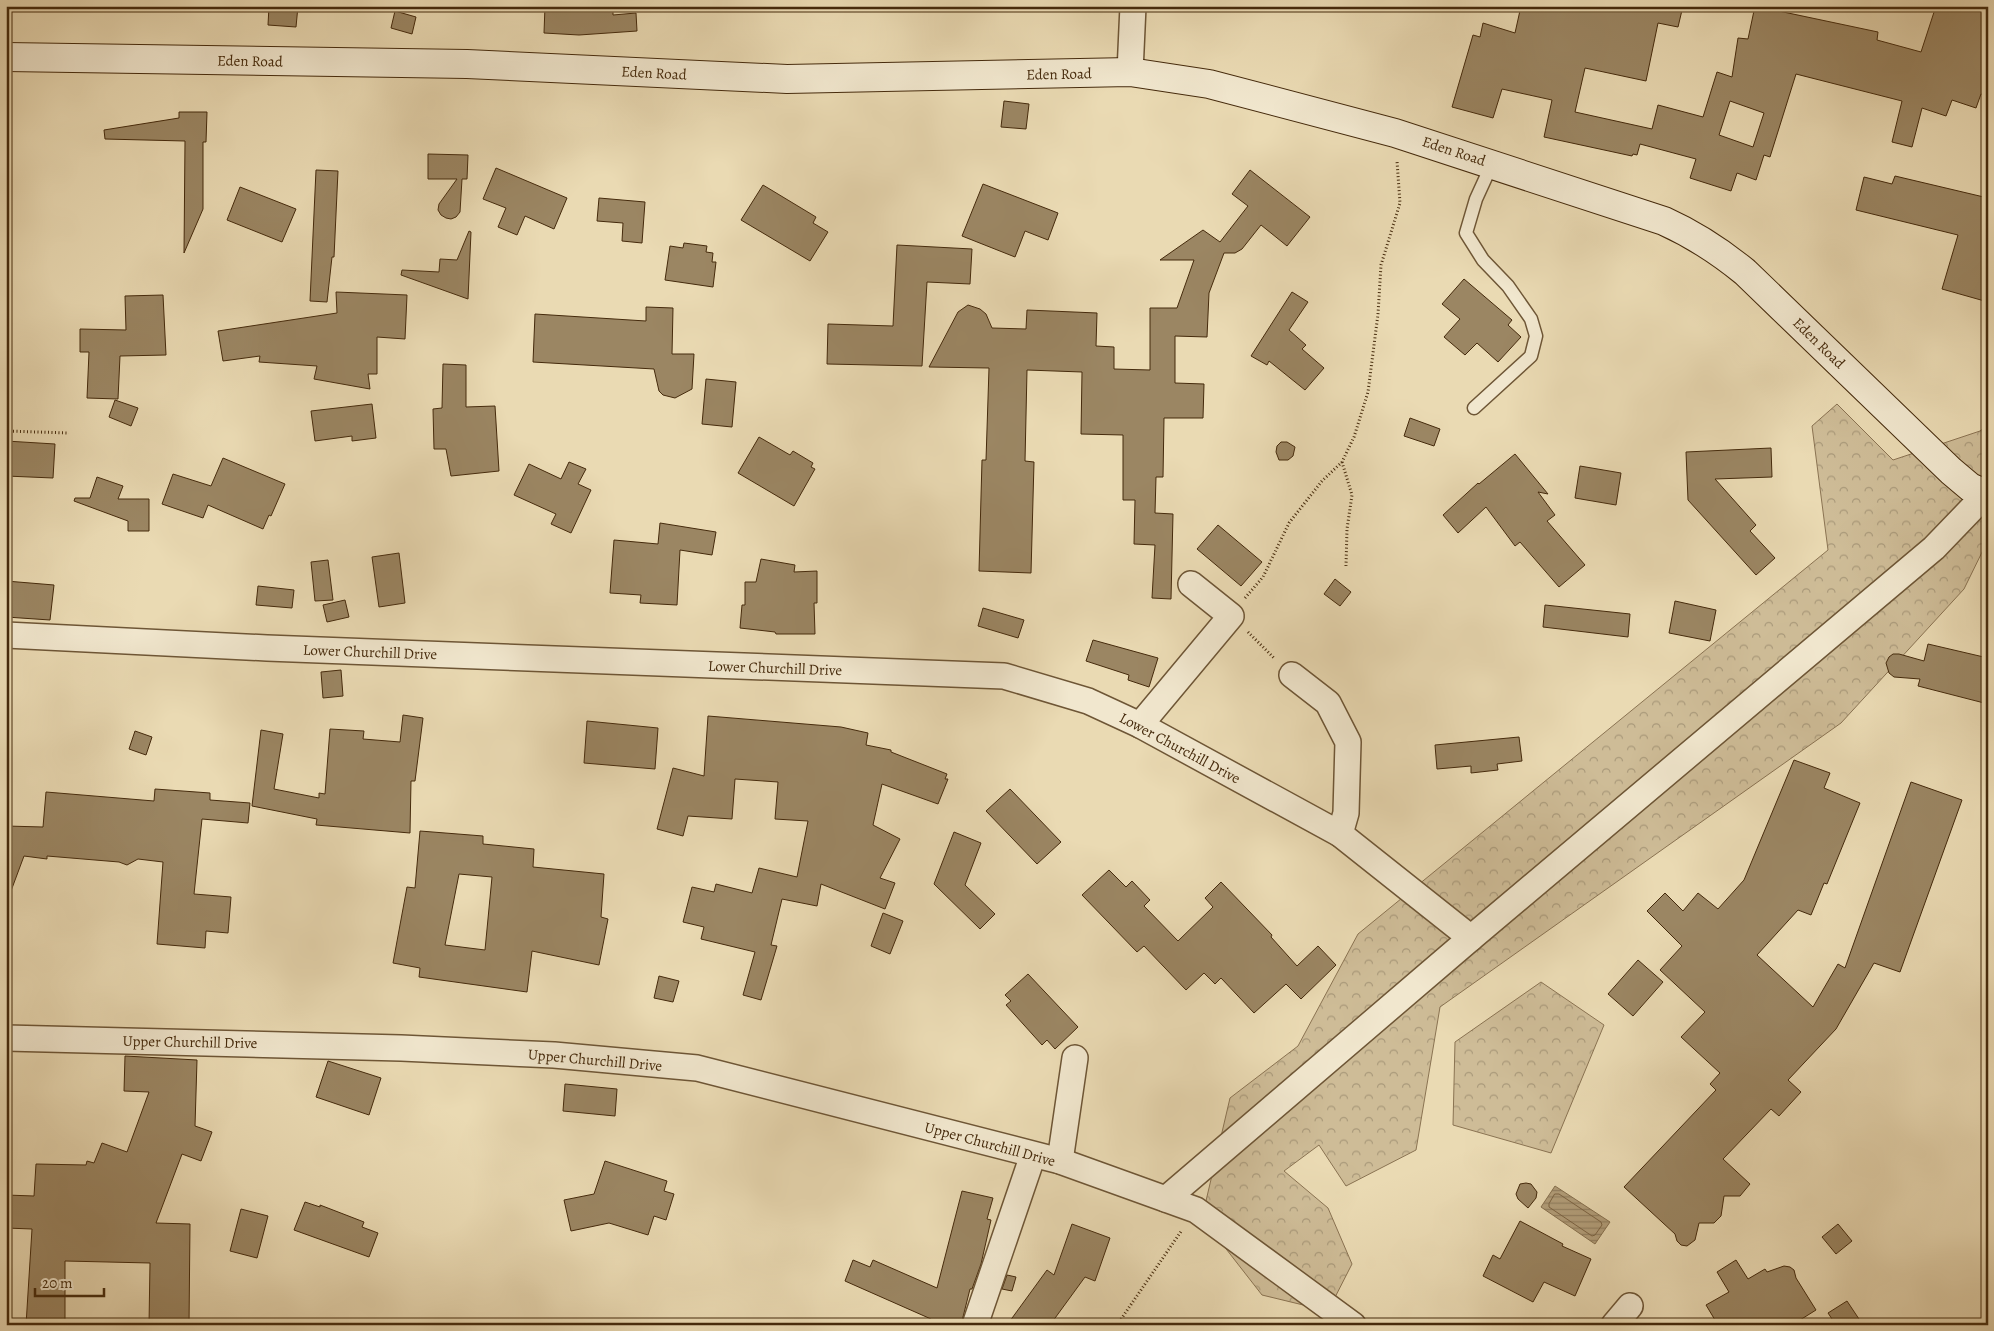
<svg xmlns="http://www.w3.org/2000/svg" width="1994" height="1331" font-family="Alegreya,serif">
<style>
.forest{fill:url(#forest-crowns);stroke:#8a7352}
.water{fill:url(#water-rules);stroke:#86704e}
.lines{fill:none;stroke-linecap:round;stroke-linejoin:round}
.shore{stroke:#7c6443;stroke-width:1}
.building{fill:#9b8663;stroke:#452a0c;fill-rule:evenodd}
.lane-casing{stroke:#6e5636;stroke-width:15}
.street-casing{stroke:#6e5636;stroke-width:28}
.secondary-casing{stroke:#452a0c;stroke-width:30}
.path{stroke:#452a0c;stroke-width:3;stroke-dasharray:1 2.5;stroke-linecap:butt}
.lane{stroke:#f1e7ce;stroke-width:12}
.street{stroke:#f1e7ce;stroke-width:25}
.secondary{stroke:#f1e7ce;stroke-width:28}
.labels{text-anchor:middle;dominant-baseline:central;stroke-width:4;stroke-linejoin:round;paint-order:stroke}
.street-label{font-size:15px;fill:#452a0c;stroke:#f1e7ce}
</style>
<defs>
<pattern id="forest-crowns" width="20" height="18" patternUnits="userSpaceOnUse" patternTransform="scale(1.25)"><rect width="20" height="18" fill="#cebc97"/><path d="M2 6a3 3 0 1 1 6 0M12 15a3 3 0 1 1 6 0" fill="none" stroke="#a9997a"/></pattern>
<pattern id="water-rules" width="6" height="5" patternUnits="userSpaceOnUse" patternTransform="scale(1.25)"><rect width="6" height="5" fill="#b29e7a"/><path d="M0 2.5h6" fill="none" stroke="#938162"/></pattern>
</defs>
<rect width="100%" height="100%" fill="#eadab3"/>
<filter id="stains"><feTurbulence type="fractalNoise" baseFrequency=".004" numOctaves="4"/><feColorMatrix values="0 0 0 0 .2 0 0 0 0 .09 0 0 0 0 .02 0 0 0 .5 -.17"/></filter>
<radialGradient id="worn" r=".72"><stop offset=".6" stop-color="#630" stop-opacity="0"/><stop offset="1" stop-color="#630" stop-opacity=".3"/></radialGradient>
<!-- forest -->
<g class="forest">
<polygon points="1837,404 1893,460 1980,431 1988,425 1988,540 1964,589 1841,723 1440,1007 1416,1150 1346,1186 1319,1145 1284,1171 1328,1208 1352,1264 1328,1311 1262,1295 1202,1218 1230,1098 1298,1046 1358,934 1828,550 1812,426"/>
<polygon points="1541,982 1604,1025 1551,1153 1453,1125 1455,1042"/>
</g>
<!-- water -->
<polygon class="water" points="1555,1186 1610,1222 1595,1244 1541,1207"/>
<g class="lines">
<!-- shore -->
<polygon class="shore" points="1555,1194 1559,1194 1601,1222 1602,1225 1595,1235 1592,1236 1549,1207 1549,1204"/>
</g>
<!-- building -->
<g class="building">
<polygon points="269,6 298,6 296,27 268,25"/>
<polygon points="545,6 613,6 613,15 636,13 637,31 579,35 544,33"/>
<path d="M1521,6H1683L1678,27L1658,23L1646,81L1585,68L1575,112L1652,129L1658,105L1703,117L1717,72L1732,77L1738,38L1748,39L1755,6L1878,32L1877,40L1921,52L1936,6H1988V96L1981,94L1976,108L1952,100L1946,116L1922,108L1912,147L1892,142L1902,101L1796,74L1770,157L1764,155L1756,180L1737,173L1731,191L1690,178L1696,159L1640,144L1637,155L1633,154L1632,156L1544,137L1552,100L1502,89L1493,118L1452,107L1473,35L1480,37L1483,23L1515,33ZM1730,101L1764,113L1753,147L1719,135Z"/>
<polygon points="395,11 416,17 412,34 391,28"/>
<polygon points="1004,101 1029,104 1026,129 1001,127"/>
<polygon points="179,112 207,112 206,142 203,142 203,209 184,253 185,141 105,139 104,130 179,118"/>
<polygon points="428,154 468,155 467,179 462,179 460,212 456,217 451,219 446,218 441,215 438,210 439,204 457,179 428,179"/>
<polygon points="496,168 567,198 554,229 525,216 517,235 498,227 506,208 483,199"/>
<polygon points="316,170 338,171 334,257 332,257 327,302 310,301"/>
<polygon points="1250,170 1310,217 1287,246 1261,225 1242,249 1235,253 1224,253 1209,293 1207,337 1175,336 1175,383 1204,384 1203,418 1164,418 1163,477 1156,477 1155,513 1173,514 1171,599 1152,598 1155,545 1134,544 1135,500 1123,500 1123,435 1081,434 1082,372 1027,370 1025,461 1034,462 1031,573 979,571 982,460 986,460 989,368 929,367 958,312 968,305 980,309 986,314 992,328 1026,329 1027,310 1097,313 1096,346 1114,347 1114,369 1150,370 1150,308 1177,308 1194,260 1160,260 1203,230 1220,242 1248,206 1232,194"/>
<polygon points="1895,176 1988,198 1988,302 1942,289 1958,235 1856,210 1864,177 1892,184"/>
<polygon points="983,184 1058,213 1048,240 1025,231 1015,257 962,236"/>
<polygon points="763,185 816,217 813,223 828,232 810,261 741,220"/>
<polygon points="240,187 296,209 282,242 227,220"/>
<polygon points="599,198 645,202 642,243 622,241 623,223 597,221"/>
<polygon points="469,231 471,232 468,299 401,275 402,270 439,272 440,259 457,260"/>
<polygon points="684,243 707,246 706,252 713,253 712,262 716,262 713,287 665,280 670,246 683,248"/>
<polygon points="897,245 972,249 970,284 927,282 922,366 827,364 828,324 893,326"/>
<polygon points="1464,279 1512,320 1508,325 1521,337 1498,362 1477,343 1465,355 1444,337 1460,319 1442,304"/>
<polygon points="336,292 407,295 405,339 377,337 377,374 368,374 370,389 314,379 317,366 259,362 260,356 223,361 218,331 337,313"/>
<polygon points="1292,292 1308,302 1289,330 1306,345 1302,349 1324,368 1305,390 1269,361 1267,365 1251,356"/>
<polygon points="163,295 166,355 120,356 118,399 87,398 89,352 80,352 80,329 126,330 125,296"/>
<polygon points="646,307 673,308 672,354 694,354 692,389 675,398 663,395 659,391 654,369 533,362 535,314 646,321"/>
<polygon points="443,364 466,365 466,407 495,406 499,471 451,476 446,449 434,449 433,409 442,408"/>
<polygon points="706,379 736,382 732,427 702,424"/>
<polygon points="115,400 138,408 131,426 109,417"/>
<polygon points="372,404 376,438 352,441 352,436 315,441 311,411"/>
<polygon points="1410,418 1440,429 1434,446 1404,436"/>
<polygon points="759,437 790,455 793,451 813,463 811,467 815,469 794,506 738,473"/>
<polygon points="6,441 55,444 53,478 6,476"/>
<polygon points="1281,442 1287,442 1295,447 1293,456 1288,460 1279,460 1276,452 1277,446"/>
<polygon points="1771,448 1772,477 1715,479 1756,525 1750,531 1775,558 1756,575 1688,500 1686,452"/>
<polygon points="1515,454 1548,494 1538,492 1555,515 1547,521 1585,565 1559,587 1520,542 1515,546 1486,507 1458,533 1443,515 1478,483 1479,484"/>
<polygon points="223,458 285,484 271,516 269,515 263,529 208,505 203,518 162,504 173,474 211,486"/>
<polygon points="569,462 586,469 578,484 591,490 571,533 551,524 556,514 514,495 529,464 561,479"/>
<polygon points="1580,466 1621,473 1616,505 1575,498"/>
<polygon points="97,477 123,486 118,499 149,499 149,531 128,531 128,521 74,501 75,498 90,498"/>
<polygon points="660,523 716,532 712,555 680,550 677,605 640,603 641,595 610,593 614,540 658,544"/>
<polygon points="1218,525 1262,562 1241,586 1197,549"/>
<polygon points="399,553 405,603 379,607 372,557"/>
<polygon points="761,559 795,565 794,572 817,571 817,603 814,603 815,634 776,634 775,632 740,628 742,605 745,605 745,582 756,582"/>
<polygon points="328,560 333,600 315,601 311,562"/>
<polygon points="1335,579 1351,592 1340,606 1324,594"/>
<polygon points="6,581 54,585 50,620 6,617"/>
<polygon points="258,586 294,590 292,608 256,605"/>
<polygon points="345,600 349,617 327,622 323,605"/>
<polygon points="1675,601 1716,610 1710,641 1669,633"/>
<polygon points="1545,605 1630,614 1628,637 1543,627"/>
<polygon points="983,608 1024,620 1018,638 978,626"/>
<polygon points="1093,640 1158,658 1149,687 1128,680 1129,675 1086,661"/>
<polygon points="1928,644 1988,658 1988,704 1918,686 1920,679 1894,677 1889,673 1886,663 1889,657 1893,654 1899,654 1924,661"/>
<polygon points="341,670 343,696 323,698 321,672"/>
<polygon points="403,715 423,718 415,781 411,781 410,833 316,825 317,819 252,806 261,730 283,734 274,789 319,798 319,793 325,794 330,729 364,731 363,739 400,742"/>
<polygon points="708,716 841,727 868,733 866,745 891,750 891,752 947,774 945,779 948,779 938,804 882,784 873,825 900,839 880,878 895,883 885,909 821,884 817,906 782,899 771,945 777,946 761,1000 743,995 755,952 701,939 704,927 683,922 692,887 714,892 716,884 752,893 759,868 797,877 808,821 775,819 778,782 735,779 732,819 688,816 683,836 657,829 673,768 704,776"/>
<polygon points="587,721 658,728 655,769 584,763"/>
<polygon points="135,731 152,737 146,755 129,749"/>
<polygon points="1519,737 1522,761 1497,764 1498,770 1471,773 1471,766 1437,769 1435,745"/>
<polygon points="1794,760 1830,773 1824,788 1860,803 1827,884 1824,883 1811,915 1798,910 1757,955 1813,1007 1838,964 1845,968 1911,782 1962,800 1900,972 1874,963 1836,1029 1788,1080 1801,1092 1779,1116 1771,1109 1723,1159 1750,1184 1740,1196 1724,1196 1721,1216 1714,1223 1699,1223 1695,1240 1687,1246 1681,1245 1677,1241 1675,1234 1624,1187 1716,1090 1710,1084 1720,1073 1681,1037 1705,1012 1660,970 1682,946 1647,911 1665,893 1683,911 1698,893 1718,909 1744,880"/>
<polygon points="155,789 210,793 210,800 250,803 248,823 202,819 194,894 231,897 228,933 206,931 205,948 157,944 163,862 138,859 127,865 119,862 47,856 47,859 24,856 8,899 6,899 6,826 43,827 46,792 154,801"/>
<polygon points="1010,789 1061,842 1037,864 986,811"/>
<path d="M420,831L483,836V844L534,849L533,867L604,874L601,917L608,919L599,965L532,951L527,992L419,977L420,968L393,963L407,887L415,888ZM459,874L492,877L485,950L445,945Z"/>
<polygon points="954,832 981,843 965,885 995,914 980,929 934,884"/>
<polygon points="1109,870 1126,887 1132,881 1150,900 1144,906 1178,941 1213,907 1205,898 1221,882 1272,935 1271,937 1297,966 1318,946 1336,965 1301,999 1286,984 1254,1013 1221,978 1215,984 1204,973 1186,990 1144,946 1137,952 1082,895"/>
<polygon points="883,913 903,921 890,954 871,946"/>
<polygon points="1638,960 1663,982 1633,1016 1608,994"/>
<polygon points="1028,974 1078,1027 1055,1049 1047,1040 1042,1045 1006,1005 1011,1001 1005,995"/>
<polygon points="659,976 679,981 673,1002 654,998"/>
<polygon points="125,1056 197,1060 195,1126 212,1132 201,1161 182,1154 156,1223 190,1224 189,1325 149,1325 150,1263 65,1261 65,1325 26,1325 32,1229 6,1228 6,1195 34,1196 36,1164 86,1165 87,1161 94,1163 102,1143 127,1152 149,1092 124,1091"/>
<polygon points="328,1061 381,1078 369,1115 316,1097"/>
<polygon points="565,1084 617,1089 615,1116 563,1111"/>
<polygon points="605,1161 667,1181 664,1191 674,1194 666,1220 654,1216 648,1235 609,1223 571,1231 564,1200 594,1194"/>
<polygon points="1526,1183 1531,1184 1537,1192 1536,1198 1528,1208 1518,1199 1516,1194 1520,1184"/>
<polygon points="962,1191 993,1198 987,1219 991,1220 981,1264 972,1289 970,1289 961,1325 929,1325 931,1319 845,1281 853,1260 870,1267 873,1260 937,1288"/>
<polygon points="305,1202 320,1207 320,1205 364,1222 362,1227 378,1233 369,1257 294,1230"/>
<polygon points="241,1209 268,1216 257,1258 230,1251"/>
<polygon points="1520,1221 1563,1244 1562,1246 1591,1259 1575,1296 1544,1282 1533,1302 1483,1276 1493,1255 1500,1259"/>
<polygon points="1072,1224 1110,1238 1095,1281 1085,1277 1050,1325 1007,1325 1047,1270 1054,1275"/>
<polygon points="1838,1224 1852,1241 1836,1254 1822,1237"/>
<polygon points="1736,1260 1748,1279 1765,1269 1767,1272 1784,1266 1790,1267 1794,1270 1796,1278 1816,1310 1792,1325 1718,1325 1706,1305 1729,1292 1717,1272"/>
<polygon points="1007,1275 1016,1277 1012,1291 1002,1289"/>
<polygon points="1847,1301 1863,1325 1836,1325 1828,1313"/>
</g>
<g class="lines">
<!-- lane casing -->
<g class="lane-casing">
<polyline id="lane" points="1474,408 1531,356 1536,336 1531,319 1508,286 1483,260 1466,233 1476,199 1492,164"/>
</g>
<!-- street casing -->
<g class="street-casing">
<g id="street">
<polyline points="1130,72 1133,6"/>
<polyline points="6,635 267,648 1004,676 1088,701 1140,725 1340,834 1471,938"/>
<polyline points="1292,675 1328,703 1348,742 1346,813 1340,834"/>
<polyline points="1140,725 1231,616 1191,584"/>
<polyline points="6,1038 401,1048 554,1055 697,1068 1060,1161 1196,1210 1353,1325"/>
<polyline points="1060,1161 1075,1058"/>
<polyline points="1166,1199 1471,938 1934,548 1985,495"/>
<polyline points="975,1325 1033,1155"/>
<polyline points="1614,1325 1630,1306"/>
</g>
</g>
<!-- secondary casing -->
<g class="secondary-casing">
<path id="secondary" d="M6,57L467,64L787,79L1130,72L1209,84L1395,133L1664,221C1695,235 1718,250 1745,272L1951,471L1970,487L1988,495"/>
</g>
<!-- path -->
<g class="path">
<polyline points="6,431 69,433"/>
<polyline points="1342,462 1352,495 1347,529 1346,566"/>
<polyline points="1245,598 1263,577 1289,523 1322,481 1342,462 1354,437 1368,392 1378,314 1381,265 1400,203 1397,161"/>
<polyline points="1248,632 1275,659"/>
<polyline points="1117,1325 1182,1230"/>
</g>
<!-- lane -->
<use href="#lane" class="lane"/>
<!-- street -->
<use href="#street" class="street"/>
<!-- secondary -->
<use href="#secondary" class="secondary"/>
</g>
<g class="labels">
<!-- street labels -->
<g class="street-label">
<text transform="translate(250 61) rotate(1)">Eden Road</text>
<text transform="translate(654 73) rotate(3)">Eden Road</text>
<text transform="translate(1059 74) rotate(-1)">Eden Road</text>
<text transform="translate(1454 151) rotate(18)">Eden Road</text>
<text transform="translate(1819 343) rotate(44)">Eden Road</text>
<text transform="translate(370 652) rotate(2)">Lower Churchill Drive</text>
<text transform="translate(775 668) rotate(2)">Lower Churchill Drive</text>
<text transform="translate(1180 748) rotate(28)">Lower Churchill Drive</text>
<text transform="translate(190 1042) rotate(1)">Upper Churchill Drive</text>
<text transform="translate(595 1060) rotate(5)">Upper Churchill Drive</text>
<text transform="translate(990 1144) rotate(15)">Upper Churchill Drive</text>
</g>
</g>
<!-- margin -->
<rect width="1994" height="1331" fill="none" stroke="#eadab3" stroke-width="25"/>
<rect x="8" y="8" width="1979" height="1316" fill="none" stroke="#452a0c" stroke-width="2.5"/>
<rect x="12" y="12" width="1969" height="1306" fill="none" stroke="#452a0c"/>
<!-- scale -->
<path d="M35 1288v8h69v-8" fill="none" stroke="#452a0c" stroke-width="2.5"/>
<text x="42" y="1288" font-size="15" fill="#452a0c" stroke="#f1e7ce" stroke-width="4" paint-order="stroke">20 m</text>
<rect width="100%" height="100%" filter="url(#stains)"/>
<rect width="100%" height="100%" fill="url(#worn)"/>
</svg>
